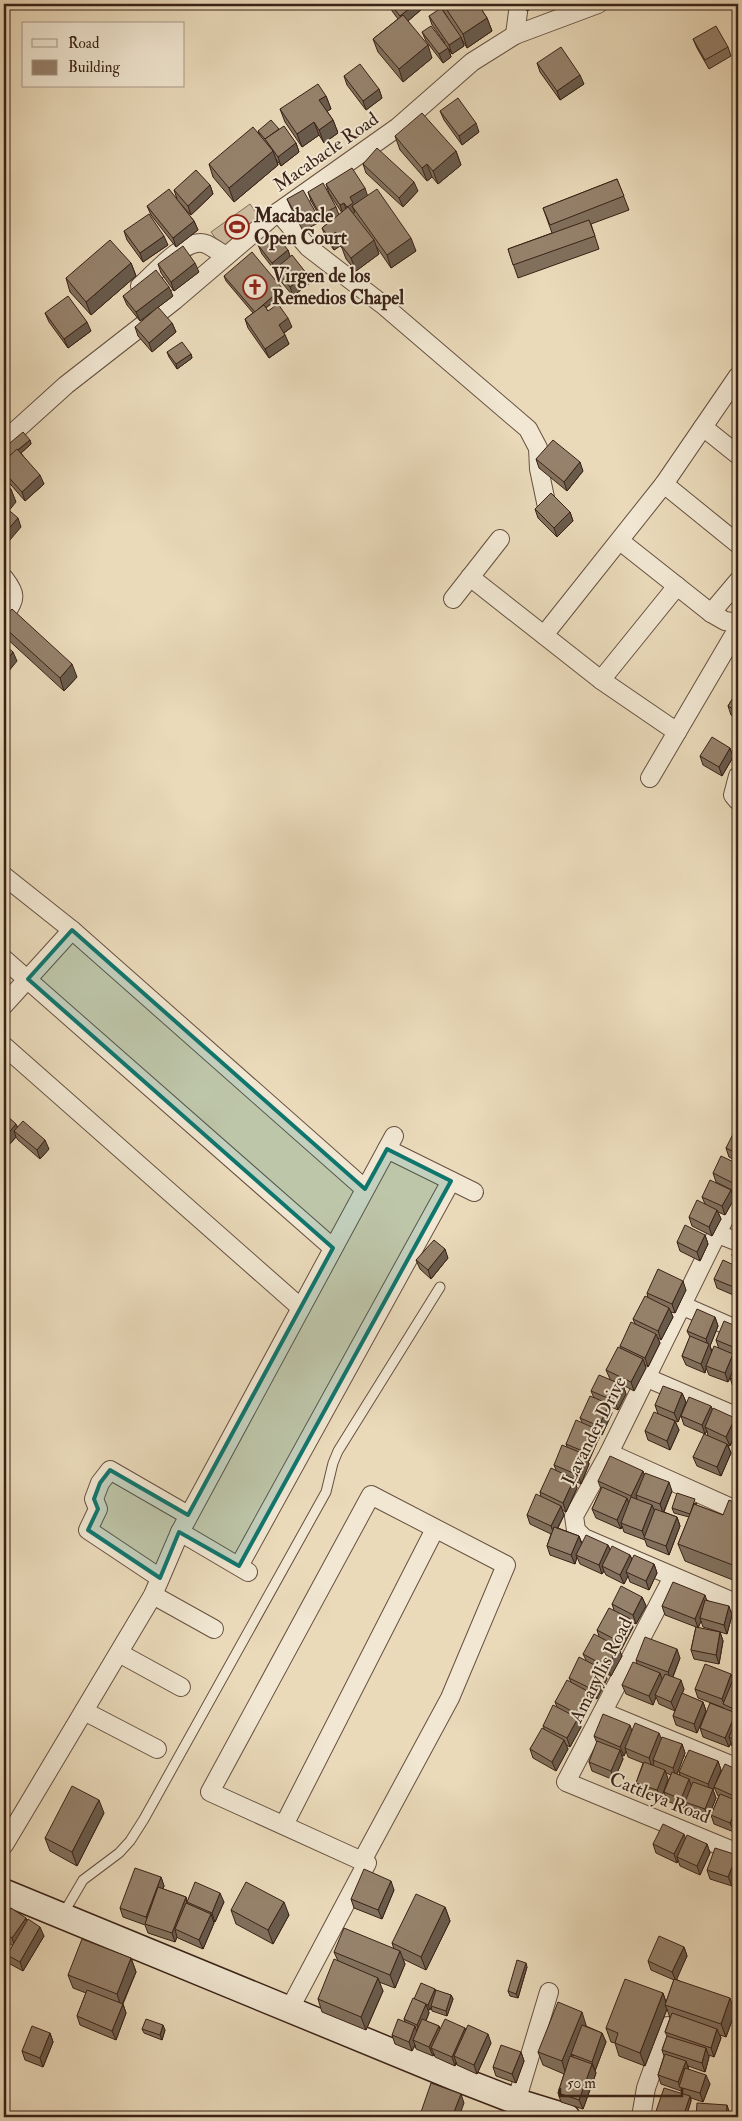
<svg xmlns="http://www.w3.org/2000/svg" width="742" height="2121" font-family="'IM FELL Double Pica',serif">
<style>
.green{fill:#ccbb9e;stroke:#836e5a}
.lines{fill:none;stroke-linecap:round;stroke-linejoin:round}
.lane-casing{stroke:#665040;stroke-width:11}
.street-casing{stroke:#665040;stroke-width:20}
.secondary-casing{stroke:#3a2217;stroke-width:28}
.lane{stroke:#f1e7d2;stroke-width:9}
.street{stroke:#f1e7d2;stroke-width:18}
.secondary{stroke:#f1e7d2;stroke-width:25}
.wall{fill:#81705d;stroke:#3a2217;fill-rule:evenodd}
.shaded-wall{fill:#695b4c;stroke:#3a2217}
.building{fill:#96826c;stroke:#3a2217}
.marked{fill:#0f766e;fill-opacity:0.2;stroke:#0f766e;stroke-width:4;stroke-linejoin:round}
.labels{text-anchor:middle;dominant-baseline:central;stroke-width:4;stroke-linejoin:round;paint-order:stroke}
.street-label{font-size:19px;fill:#3a2217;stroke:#f1e7d2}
.poi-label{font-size:19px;font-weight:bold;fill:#3a2217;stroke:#f1e7d2;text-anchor:start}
</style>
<rect width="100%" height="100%" fill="#eadaba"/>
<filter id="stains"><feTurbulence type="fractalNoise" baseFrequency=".004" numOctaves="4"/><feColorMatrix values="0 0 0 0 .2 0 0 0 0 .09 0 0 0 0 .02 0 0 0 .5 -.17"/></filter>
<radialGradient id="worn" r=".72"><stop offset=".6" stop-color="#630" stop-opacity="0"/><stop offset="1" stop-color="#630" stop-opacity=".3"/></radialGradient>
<!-- green -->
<polygon class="green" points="250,204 263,222 224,250 211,232"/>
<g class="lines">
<!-- lane casing -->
<g class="lane-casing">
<polyline id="lane" points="63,1914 83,1880 119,1853 130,1841 144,1819 326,1492 333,1463 338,1451 440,1287"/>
</g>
<!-- street casing -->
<g class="street-casing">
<g id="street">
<polyline points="515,35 519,4"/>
<polyline points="278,212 308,247 382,304 528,429 538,448 539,469 547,507"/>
<path d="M140,286C154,274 186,236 206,244C213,247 220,253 226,256"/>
<polyline points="703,427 738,455"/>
<polyline points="4,441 66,385 175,300 278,212 398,127 472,62 515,35 598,4"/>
<polyline points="664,484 738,544"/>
<polyline points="620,541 711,613 725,621 738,623"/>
<polyline points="470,577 601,680 677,732"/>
<path d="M4,578C18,596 15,598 4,617"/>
<polyline points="453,599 500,539"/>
<polyline points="711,613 738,581"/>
<polyline points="544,635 664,484 738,376"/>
<polyline points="601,680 677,586"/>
<polyline points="738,776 733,795 738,801"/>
<polyline points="650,778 738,628"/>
<polyline points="4,876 72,930 365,1189"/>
<polyline points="4,959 333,1248"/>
<polyline points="4,1005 72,930"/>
<polyline points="4,1046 301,1308"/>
<polyline points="387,1149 474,1192"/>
<polyline points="738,1191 609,1453 574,1516 576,1530 584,1538 738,1604"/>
<polyline points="718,1234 738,1242"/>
<polyline points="681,1305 738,1330"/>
<polyline points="645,1377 738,1417"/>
<polyline points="609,1453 738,1511"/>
<polyline points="180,1532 248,1572"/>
<polyline points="239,1566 451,1181"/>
<polyline points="673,1577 566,1782 738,1853"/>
<polyline points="160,1578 88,1530 98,1509 94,1499 100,1483 110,1470 188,1515"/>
<polyline points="153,1595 214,1629"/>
<polyline points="119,1653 181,1687"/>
<polyline points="84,1711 157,1749"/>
<polyline points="603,1712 738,1768"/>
<polyline points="284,1825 435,1529"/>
<polyline points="4,1845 153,1595 180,1532 394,1136"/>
<polyline points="289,2010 367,1863 362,1861 210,1792 371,1495 506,1565 450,1698 362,1861"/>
<polyline points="518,2102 519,2092 549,1992"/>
<polyline points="641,2117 646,2088 668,2026"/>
</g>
</g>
<!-- secondary casing -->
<g class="secondary-casing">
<polyline id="secondary" points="4,1892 456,2078 518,2102 567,2117"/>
</g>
<!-- lane -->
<use href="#lane" class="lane"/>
<!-- street -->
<use href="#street" class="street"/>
<!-- secondary -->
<use href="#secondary" class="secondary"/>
</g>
<!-- wall -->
<g class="wall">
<polygon points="389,4 420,4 422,9 408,21 432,58 403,82 378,52 373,39 398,19 392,11"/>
<polygon points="439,4 478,4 487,18 492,31 467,48 461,38 464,46 452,54 449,49 451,57 443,63 426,41 422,32 445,43 432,25 429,16 456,31"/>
<polygon points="522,4 538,4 539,5 527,11"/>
<polygon points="571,4 580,4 572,7"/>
<polygon points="693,39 728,47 731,56 709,69 697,48"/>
<polygon points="537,63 584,84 560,100 540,72"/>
<polygon points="344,76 379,89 382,98 366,110 347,85"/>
<polygon points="326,96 331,109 327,111 333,120 338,133 324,143 319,135 302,147 285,122 280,109"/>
<polygon points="440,111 479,132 462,145 444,120"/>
<polygon points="279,129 296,143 299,152 281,166 276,159 278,165 234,202 213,177 209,164 260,135 258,131"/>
<polygon points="395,136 456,151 461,165 438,184 432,177 427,181 400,150"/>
<polygon points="363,164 418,191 403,207 366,173"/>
<polygon points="617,179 629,210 591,224 599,249 518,278 508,249 552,233 543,208"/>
<polygon points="326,184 367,195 416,251 391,268 376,246 379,254 356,271 346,259 342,248 340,246 334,250 327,241 322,228 333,219 324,224 311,201 308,192 336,207 339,215 342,213 329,193"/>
<polygon points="210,185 213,194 191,215 177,200 194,221 198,230 176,247 151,215 147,206 177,199 174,190"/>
<polygon points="287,199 316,213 320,222 303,231 291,208"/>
<polygon points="124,231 168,245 143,262 127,240"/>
<polygon points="258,245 288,250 290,257 310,283 293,296 278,278 276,271 276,272 262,254"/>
<polygon points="131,263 136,276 91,315 70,292 66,278"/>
<polygon points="158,264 199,272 174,291 161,273"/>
<polygon points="224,276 284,293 266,308 268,311 292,327 284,333 289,344 269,358 248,328 245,319 253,313 226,281"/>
<polygon points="123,296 173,296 140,321 127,305"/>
<polygon points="45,313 91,331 68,348 49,322"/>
<polygon points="172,323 176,332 152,352 138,336 135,327"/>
<polygon points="167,352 191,354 192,358 177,369 169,357"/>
<polygon points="30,440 31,444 21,453 44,484 25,501 4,477 4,461 7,458 4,454 4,448"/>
<polygon points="536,459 583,471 567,491 539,468"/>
<polygon points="535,509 570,512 573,521 557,537 538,518"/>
<polygon points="4,618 77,677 64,691 4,636"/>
<polygon points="738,690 738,719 731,715 728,706"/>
<polygon points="730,748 733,757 722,776 703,765 700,756"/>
<polygon points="4,1113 18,1127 49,1149 40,1159 18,1140 16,1137 9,1145 4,1140"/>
<polygon points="738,1133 738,1162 729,1157 726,1148"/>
<polygon points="738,1164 736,1192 716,1182 713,1173"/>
<polygon points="731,1190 734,1199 725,1215 718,1212 721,1219 712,1236 692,1226 689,1217 705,1204 702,1197"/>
<polygon points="705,1235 708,1244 700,1261 680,1251 677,1242"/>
<polygon points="738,1241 738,1266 735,1264 732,1255"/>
<polygon points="448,1258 431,1279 420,1269 416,1260"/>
<polygon points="738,1267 738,1297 717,1288 714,1279"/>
<polygon points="686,1290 675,1313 671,1312 673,1317 661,1340 658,1338 660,1343 648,1367 645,1365 646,1368 634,1391 623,1385 626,1394 618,1410 609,1406 612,1413 602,1435 598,1433 599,1438 588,1461 589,1464 581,1484 575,1481 577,1488 566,1512 562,1510 564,1515 558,1528 579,1536 582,1543 608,1545 610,1550 630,1555 632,1560 654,1564 657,1573 649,1590 630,1582 628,1576 624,1584 606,1575 604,1571 602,1574 580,1564 577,1557 575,1564 550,1555 547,1546 551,1534 530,1524 527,1515 541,1497 540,1492 556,1470 554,1465 567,1447 566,1444 582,1422 580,1418 594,1398 591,1391 610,1379 606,1370 621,1348 620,1346 635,1324 633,1319 648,1298 647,1293"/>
<polygon points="715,1317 718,1326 710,1346 712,1351 719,1349 716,1340 738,1327 738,1357 733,1355 736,1363 738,1359 738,1389 733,1387 730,1378 728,1382 709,1375 706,1368 705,1373 686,1365 682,1356 690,1337 687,1331"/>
<polygon points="682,1393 686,1402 678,1422 660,1415 675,1421 679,1430 670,1450 648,1440 645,1431 658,1414 655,1405"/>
<polygon points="712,1411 738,1427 730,1446 728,1445 731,1453 721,1476 697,1466 693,1457 708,1436 707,1431 705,1434 684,1425 681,1416"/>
<polygon points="738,1432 738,1448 737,1448 735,1443"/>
<polygon points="644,1474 672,1491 664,1512 677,1517 680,1526 669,1555 647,1546 645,1540 624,1532 622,1526 621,1529 596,1518 592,1509 601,1489 598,1481"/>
<polygon points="697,1503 696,1505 723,1515 738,1504 738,1582 685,1561 678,1544 689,1517 674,1513 672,1508"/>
<polygon points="642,1597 646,1606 636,1624 630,1621 633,1627 621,1650 619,1649 622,1656 611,1676 605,1673 607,1679 597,1699 590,1695 592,1702 580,1723 581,1727 570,1747 566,1745 568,1749 556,1771 533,1758 530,1749 544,1728 543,1726 557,1707 555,1702 571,1682 569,1678 586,1660 583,1654 599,1636 597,1630 614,1610 612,1604"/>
<path d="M707,1600L732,1615L727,1634L720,1632L723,1641L719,1664L694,1659L691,1650L696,1627L665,1615L662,1606ZM701,1621L703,1627L720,1632L698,1628Z"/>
<polygon points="680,1658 673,1677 684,1689 682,1694 703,1702 706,1711 697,1733 676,1725 673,1716 675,1711 659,1704 656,1697 653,1705 626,1694 622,1685 637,1664 636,1660"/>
<polygon points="738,1677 738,1749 732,1746 731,1743 729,1747 703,1737 700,1728 724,1708 698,1698 695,1689 733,1679"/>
<polygon points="632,1730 682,1744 685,1753 677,1774 680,1775 679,1772 718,1761 721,1770 713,1790 716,1798 708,1818 688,1811 686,1804 684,1808 667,1801 664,1792 671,1775 666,1773 668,1779 661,1799 639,1792 636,1783 643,1763 628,1757 626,1751 624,1756 621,1755 623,1759 614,1780 592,1771 589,1762 597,1743 594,1736"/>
<polygon points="738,1770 738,1823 734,1832 714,1824 711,1815 719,1796 718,1796 714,1787"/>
<polygon points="104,1813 77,1866 50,1851 45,1838"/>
<polygon points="685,1839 707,1844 710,1853 700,1875 680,1866 678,1860 677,1863 656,1853 653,1844"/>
<polygon points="737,1855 732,1886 710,1879 707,1870"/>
<polygon points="161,1877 164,1886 163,1889 186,1897 187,1901 224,1902 215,1922 213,1921 214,1923 203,1949 178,1938 177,1937 175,1942 148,1933 145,1925 123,1917 120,1908"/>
<polygon points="394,1890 382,1919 354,1908 351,1899"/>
<polygon points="445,1907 450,1921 426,1970 403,1959 405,1964 395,1988 379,1982 383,1991 366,2030 322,2012 318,1999 338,1961 334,1952 394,1949 392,1943"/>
<polygon points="231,1910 289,1915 273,1944 236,1924"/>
<polygon points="26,1918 27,1921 44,1936 23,1971 10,1964 7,1955 13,1946 4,1940 4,1919"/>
<polygon points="684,1947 687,1956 676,1979 735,2012 726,2037 720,2035 721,2038 714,2057 709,2055 709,2057 705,2072 688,2066 689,2070 710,2084 703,2102 691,2098 691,2101 686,2117 654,2117 682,2093 681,2091 661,2084 658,2075 664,2056 662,2050 667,2036 665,2032 670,2018 667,2009 645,2066 619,2056 615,2043 611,2042 606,2028 663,1993 666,2002 674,1980 651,1970 648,1961"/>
<polygon points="131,1958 136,1972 123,2004 126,2013 116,2040 80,2025 77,2016 86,1993 73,1988 68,1975"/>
<polygon points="527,1967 518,1998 510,1996 508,1991"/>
<polygon points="435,1989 436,1991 451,1995 453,1999 447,2016 432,2011 431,2007 430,2010 428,2009 429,2013 426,2021 439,2026 440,2029 465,2028 466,2030 491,2043 477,2074 457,2065 456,2062 455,2066 435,2057 434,2054 433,2056 416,2049 415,2045 412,2051 395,2044 392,2035 405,2022 404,2019 414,1999"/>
<polygon points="586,2025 586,2026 602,2033 606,2042 595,2071 596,2073 583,2109 561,2102 558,2093 564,2074 543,2065 538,2052"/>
<polygon points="142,2029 165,2030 162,2040 144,2033"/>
<polygon points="50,2033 53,2042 43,2067 25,2060 22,2051"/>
<polygon points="521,2052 524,2061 516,2083 496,2076 493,2067"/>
</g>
<!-- shaded-wall -->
<g class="shaded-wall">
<polygon points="415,4 420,4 422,9 403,25 400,16"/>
<polygon points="487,18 492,31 467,48 463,34"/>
<polygon points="461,37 464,46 452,54 449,45"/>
<polygon points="428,45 432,58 403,82 399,69"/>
<polygon points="448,48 451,57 443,63 439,54"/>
<polygon points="580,75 584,84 560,100 557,91"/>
<polygon points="379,89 382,98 366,110 363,101"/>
<polygon points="326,96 331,109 324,113 319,100"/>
<polygon points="333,120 338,133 324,143 319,130"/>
<polygon points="314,122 319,135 302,147 297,134"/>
<polygon points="476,123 479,132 462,145 459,136"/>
<polygon points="296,143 299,152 281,166 278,157"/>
<polygon points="273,151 278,165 234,202 229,188"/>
<polygon points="456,151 461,165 438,184 433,171"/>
<polygon points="427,164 432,177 427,181 422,168"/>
<polygon points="414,182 418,191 403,207 399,198"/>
<polygon points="210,185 213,194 191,215 188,206"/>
<polygon points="365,188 368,197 352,206 355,212 350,216 347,207 350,197"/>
<polygon points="344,203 347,212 343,214 340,205"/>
<polygon points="194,221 198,230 176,247 173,238"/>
<polygon points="336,232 340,246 334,250 329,237"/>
<polygon points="164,236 168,245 143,262 140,253"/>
<polygon points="411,238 416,251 391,268 387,255"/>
<polygon points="374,240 379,254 356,271 351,258"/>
<polygon points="288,250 291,259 275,269 276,272 272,263"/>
<polygon points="131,263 136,276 91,315 86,302"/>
<polygon points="195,263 199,272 174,291 171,282"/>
<polygon points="307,274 310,283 293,296 290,287"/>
<polygon points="169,287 173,296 140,321 136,312"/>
<polygon points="282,288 284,293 256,316 255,312"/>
<polygon points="288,318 292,327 282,334 279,325"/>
<polygon points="87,322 91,331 68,348 64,339"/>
<polygon points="172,323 176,332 152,352 149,343"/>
<polygon points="285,335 289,344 269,358 265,349"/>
<polygon points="191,354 192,358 177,369 176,364"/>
<polygon points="30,440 31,444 11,462 9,458"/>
<polygon points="580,462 583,471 567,491 564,482"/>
<polygon points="40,475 44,484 25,501 22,492"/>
<polygon points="11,489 16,502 7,513 4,504 4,497"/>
<polygon points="570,512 573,521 557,537 554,528"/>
<polygon points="18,518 21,527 4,547 4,534"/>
<polygon points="13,652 17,661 4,677 4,664"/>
<polygon points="72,664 77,677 64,691 60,678"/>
<polygon points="730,748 733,757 722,776 719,767"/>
<polygon points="16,1124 20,1133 14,1131 16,1137 9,1145 6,1136"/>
<polygon points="45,1140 49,1149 40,1159 37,1150"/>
<polygon points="738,1172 738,1188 736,1192 733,1183"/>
<polygon points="731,1190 734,1199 725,1215 722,1206"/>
<polygon points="717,1210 721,1219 712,1236 709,1227"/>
<polygon points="705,1235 708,1244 700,1261 697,1252"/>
<polygon points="445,1249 448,1258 431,1279 428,1270"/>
<polygon points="683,1281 686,1290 675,1313 672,1304"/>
<polygon points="738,1283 738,1295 736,1288"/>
<polygon points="669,1308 673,1317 661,1340 658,1331"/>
<polygon points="715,1317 718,1326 710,1346 712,1353 706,1366 706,1368 705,1373 701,1364 708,1346 706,1339"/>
<polygon points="656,1334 660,1343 648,1367 645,1358"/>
<polygon points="733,1354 736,1363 728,1382 725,1373"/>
<polygon points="643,1359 646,1368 634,1391 631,1382"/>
<polygon points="623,1385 626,1394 618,1410 615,1401"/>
<polygon points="682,1393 686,1402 678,1422 674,1413"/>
<polygon points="609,1404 612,1413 602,1435 599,1426"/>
<polygon points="711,1406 714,1415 705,1427 707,1431 705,1434 702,1425"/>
<polygon points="735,1418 738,1427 730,1446 726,1437"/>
<polygon points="675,1421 679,1430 670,1450 667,1441"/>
<polygon points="596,1429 599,1438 589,1461 585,1452"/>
<polygon points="727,1444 731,1453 721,1476 717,1467"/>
<polygon points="586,1455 589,1464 581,1484 578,1475"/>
<polygon points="643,1471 646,1480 636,1495 637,1499 634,1505 631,1496"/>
<polygon points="574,1479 577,1488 566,1512 563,1503"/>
<polygon points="669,1482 672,1491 663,1513 660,1504"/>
<polygon points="627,1498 630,1507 621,1523 622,1526 621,1529 617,1520"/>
<polygon points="652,1505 656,1514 645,1538 642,1531"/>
<polygon points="561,1506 564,1515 554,1535 551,1526"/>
<polygon points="677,1517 680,1526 669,1555 666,1546"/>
<polygon points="579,1536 582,1545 576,1555 577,1557 575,1564 571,1555"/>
<polygon points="608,1545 612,1554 602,1566 604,1571 602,1574 599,1565"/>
<polygon points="630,1555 634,1564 626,1572 628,1576 624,1584 620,1575"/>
<polygon points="654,1564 657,1573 649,1590 646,1581"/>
<polygon points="705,1595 708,1604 700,1618 701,1621 698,1628 695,1619"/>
<polygon points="642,1597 646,1606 636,1624 633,1615"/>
<polygon points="729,1606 732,1615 727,1634 724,1625"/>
<polygon points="629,1618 633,1627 621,1650 618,1641"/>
<polygon points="720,1632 723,1641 719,1664 716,1655"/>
<polygon points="618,1647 622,1656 611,1676 607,1667"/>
<polygon points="677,1649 680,1658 671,1681 668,1672"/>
<polygon points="604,1670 607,1679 597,1699 594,1690"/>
<polygon points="660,1673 663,1682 655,1695 656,1697 653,1705 649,1696"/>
<polygon points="731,1674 734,1683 724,1704 722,1699"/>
<polygon points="681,1680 684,1689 675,1711 671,1702"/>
<polygon points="589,1692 592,1702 580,1723 577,1714"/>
<polygon points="703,1702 706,1711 697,1733 694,1724"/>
<polygon points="736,1713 738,1719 729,1737 731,1743 729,1747 725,1738"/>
<polygon points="578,1718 581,1727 570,1747 567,1738"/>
<polygon points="630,1725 633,1734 625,1748 626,1751 624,1756 620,1747"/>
<polygon points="659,1733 663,1742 653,1760 654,1763 652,1767 649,1758"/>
<polygon points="564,1740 568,1749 556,1771 552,1762"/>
<polygon points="682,1744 685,1753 676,1777 673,1768"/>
<polygon points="620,1750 623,1759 614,1780 611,1771"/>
<polygon points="718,1761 721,1770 713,1790 716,1798 708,1818 705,1809 711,1793 708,1784"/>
<polygon points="665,1770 668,1779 661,1799 657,1790"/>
<polygon points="689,1779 692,1788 685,1802 686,1804 684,1808 681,1799"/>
<polygon points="738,1787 738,1805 734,1796"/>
<polygon points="99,1800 104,1813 77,1866 72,1852"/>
<polygon points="738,1806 738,1823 734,1832 730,1823"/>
<polygon points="684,1834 687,1843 677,1857 678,1860 677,1863 674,1854"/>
<polygon points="707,1844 710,1853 700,1875 697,1866"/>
<polygon points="737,1855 738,1860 738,1869 732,1886 728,1877"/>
<polygon points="161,1877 164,1886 149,1926 146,1917"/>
<polygon points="391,1881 394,1890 382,1919 378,1910"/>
<polygon points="220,1893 224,1902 215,1922 212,1913"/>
<polygon points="186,1897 188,1907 175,1929 177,1937 175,1942 172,1933"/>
<polygon points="284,1902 289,1915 273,1944 268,1930"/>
<polygon points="445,1907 450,1921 426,1970 421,1957"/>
<polygon points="211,1914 214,1923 203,1949 199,1940"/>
<polygon points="26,1918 29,1927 15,1947 12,1938"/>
<polygon points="40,1927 44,1936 23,1971 20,1962"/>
<polygon points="684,1947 687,1956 676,1981 672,1972"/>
<polygon points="400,1951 405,1964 395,1988 390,1975"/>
<polygon points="131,1958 136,1972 121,2007 117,1994"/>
<polygon points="526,1963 527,1967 518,1998 516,1994"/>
<polygon points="378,1978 383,1991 366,2030 361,2017"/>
<polygon points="435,1989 437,1993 430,2010 428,2005"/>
<polygon points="663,1993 667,2006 665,2005 667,2009 645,2066 640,2053"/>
<polygon points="451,1995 453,1999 447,2016 446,2011"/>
<polygon points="730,1998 735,2012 726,2037 721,2024"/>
<polygon points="123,2004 126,2013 116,2040 112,2031"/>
<polygon points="426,2004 429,2013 420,2034 417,2025"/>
<polygon points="582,2012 586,2025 574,2056 571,2054 573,2060 566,2075 562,2061"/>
<polygon points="163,2025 165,2030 162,2040 160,2035"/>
<polygon points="415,2026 418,2035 413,2040 415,2045 412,2051 409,2042"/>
<polygon points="439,2026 442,2035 431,2048 434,2054 433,2056 429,2047"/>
<polygon points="465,2028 468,2036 454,2056 456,2062 455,2066 452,2057"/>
<polygon points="717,2029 721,2038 714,2057 711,2048"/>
<polygon points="50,2033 53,2042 43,2067 40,2058"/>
<polygon points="602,2033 606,2042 595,2071 592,2062"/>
<polygon points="488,2034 491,2043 477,2074 474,2065"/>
<polygon points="706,2048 709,2057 705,2072 702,2063"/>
<polygon points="521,2052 524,2061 516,2083 512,2074"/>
<polygon points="686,2061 689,2070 680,2087 678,2082"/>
<polygon points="592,2064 596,2073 583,2109 579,2100"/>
<polygon points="706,2075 710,2084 703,2102 700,2093"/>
<polygon points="461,2094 464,2103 459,2117 452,2117"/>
<polygon points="690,2096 691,2101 686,2117 683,2117"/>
<polygon points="727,2105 730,2114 730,2117 726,2117"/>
</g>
<!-- building -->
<g class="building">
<polygon points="390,4 415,4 400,16"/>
<polygon points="443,4 478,4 487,18 463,34"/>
<polygon points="524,4 531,4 526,7"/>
<polygon points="441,8 461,37 449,45 429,16"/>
<polygon points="403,15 428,45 399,69 373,39"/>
<polygon points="431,26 448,48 439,54 422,32"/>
<polygon points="716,26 728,47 705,60 693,39"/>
<polygon points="561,47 580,75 557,91 537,63"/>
<polygon points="360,64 379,89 363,101 344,76"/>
<polygon points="318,84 326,96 319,100 333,120 319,130 314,122 297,134 280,109"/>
<polygon points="458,98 476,123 459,136 440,111"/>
<polygon points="422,113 456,151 433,171 427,164 422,168 395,136"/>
<polygon points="271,120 279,129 265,139 258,131"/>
<polygon points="284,126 296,143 278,157 265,139"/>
<polygon points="253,127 273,151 229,188 209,164"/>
<polygon points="377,148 414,182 399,198 363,164"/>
<polygon points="352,168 365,188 350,197 353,203 347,207 344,203 340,205 326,184"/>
<polygon points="196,170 210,185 188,206 174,190"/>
<polygon points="617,179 624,196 550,225 543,208"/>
<polygon points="323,183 336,207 320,215 308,192"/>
<polygon points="169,189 194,221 173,238 147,206"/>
<polygon points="377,189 411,238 387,255 352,206"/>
<polygon points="303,190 316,213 300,222 287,199"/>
<polygon points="348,207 374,240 351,258 341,245 344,243 336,232 329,237 322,228"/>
<polygon points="149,214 164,236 140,253 124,231"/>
<polygon points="589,220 595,236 513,265 508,249"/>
<polygon points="274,233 288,250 272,263 258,245"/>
<polygon points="110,240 131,263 86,302 66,278"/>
<polygon points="183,246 195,263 171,282 158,264"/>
<polygon points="252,252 282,288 255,312 224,276"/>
<polygon points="292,255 307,274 290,287 275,269"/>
<polygon points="156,270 169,287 136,312 123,296"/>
<polygon points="68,296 87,322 64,339 45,313"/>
<polygon points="278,304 288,318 279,325 285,335 265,349 245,319 264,305 268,311"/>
<polygon points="158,307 172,323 149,343 135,327"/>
<polygon points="182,342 191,354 176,364 167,352"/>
<polygon points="23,432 30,440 9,457 4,451 4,448"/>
<polygon points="553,440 580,462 564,482 536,459"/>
<polygon points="17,449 40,475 22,492 4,472 4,461"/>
<polygon points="4,482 11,489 4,497"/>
<polygon points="551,493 570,512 554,528 535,509"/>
<polygon points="4,506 18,518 4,534"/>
<polygon points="12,609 72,664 60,678 4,627 4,618"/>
<polygon points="4,644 13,652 4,664"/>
<polygon points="738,690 738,712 728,706"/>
<polygon points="712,737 730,748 719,767 700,756"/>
<polygon points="4,1113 16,1124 6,1136 4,1134"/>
<polygon points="23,1121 45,1140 37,1150 14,1131"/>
<polygon points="734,1132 738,1133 738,1154 726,1148"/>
<polygon points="721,1156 738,1164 738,1172 733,1183 713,1173"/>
<polygon points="710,1180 731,1190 722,1206 702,1197"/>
<polygon points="697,1200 717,1210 709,1227 689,1217"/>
<polygon points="685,1225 705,1235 697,1252 677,1242"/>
<polygon points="434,1240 445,1249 428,1270 416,1260"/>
<polygon points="738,1241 738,1258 732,1255"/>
<polygon points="723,1260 738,1267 738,1283 736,1288 714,1279"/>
<polygon points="658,1269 683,1281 672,1304 647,1293"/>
<polygon points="645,1296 669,1308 658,1331 633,1319"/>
<polygon points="697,1309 715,1317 706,1339 687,1331"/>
<polygon points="724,1321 738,1327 738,1349 716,1340"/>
<polygon points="631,1322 656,1334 645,1358 620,1346"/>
<polygon points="690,1336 709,1344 701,1364 682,1356"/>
<polygon points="714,1346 733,1354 725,1373 706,1366"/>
<polygon points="618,1347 643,1359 631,1382 606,1370"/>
<polygon points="738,1359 738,1381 730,1378"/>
<polygon points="599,1375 623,1385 615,1401 591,1391"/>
<polygon points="663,1386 682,1393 674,1413 655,1405"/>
<polygon points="590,1396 609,1404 599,1426 580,1418"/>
<polygon points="689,1397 711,1406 702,1425 681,1416"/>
<polygon points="713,1408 735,1418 726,1437 705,1427"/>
<polygon points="654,1412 675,1421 667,1441 645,1431"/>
<polygon points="576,1420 596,1429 585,1452 566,1444"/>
<polygon points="738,1432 738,1444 735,1443"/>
<polygon points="704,1434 727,1444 717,1467 693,1457"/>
<polygon points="562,1445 586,1455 578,1475 554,1465"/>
<polygon points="610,1456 643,1471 631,1496 598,1481"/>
<polygon points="551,1468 574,1479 563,1503 540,1492"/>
<polygon points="645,1473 669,1482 660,1504 636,1495"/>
<polygon points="602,1487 627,1498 617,1520 592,1509"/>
<polygon points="677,1493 695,1499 690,1514 672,1508"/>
<polygon points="536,1494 561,1506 551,1526 527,1515"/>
<polygon points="631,1497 652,1505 642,1531 621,1523"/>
<polygon points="729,1500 738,1504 738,1567 678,1544 694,1504 723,1515"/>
<polygon points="655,1509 677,1517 666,1546 644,1538"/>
<polygon points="554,1527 579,1536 571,1555 547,1546"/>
<polygon points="586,1535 608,1545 599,1565 576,1555"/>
<polygon points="612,1546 630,1555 620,1575 602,1566"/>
<polygon points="634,1555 654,1564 646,1581 626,1572"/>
<polygon points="673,1582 705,1595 695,1619 662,1606"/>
<polygon points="621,1586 642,1597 633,1615 612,1604"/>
<polygon points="705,1600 729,1606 724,1625 700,1618"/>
<polygon points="609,1608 629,1618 618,1641 597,1630"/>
<polygon points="696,1627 720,1632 716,1655 691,1650"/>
<polygon points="594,1634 618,1647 607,1667 583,1654"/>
<polygon points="645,1637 677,1649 668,1672 636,1660"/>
<polygon points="579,1657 604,1670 594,1690 569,1678"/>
<polygon points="633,1662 660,1673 649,1696 622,1685"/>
<polygon points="705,1664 731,1674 722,1699 695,1689"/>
<polygon points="665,1674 681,1680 671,1702 655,1695"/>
<polygon points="735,1675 738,1677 738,1711 723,1704"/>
<polygon points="567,1680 589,1692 577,1714 555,1702"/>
<polygon points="682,1693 703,1702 694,1724 673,1716"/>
<polygon points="710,1703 736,1713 725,1738 700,1728"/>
<polygon points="553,1705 578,1718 567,1738 543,1726"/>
<polygon points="603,1714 630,1725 620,1747 594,1736"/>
<polygon points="738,1716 738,1741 729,1737"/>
<polygon points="635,1723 659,1733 649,1758 625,1748"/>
<polygon points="542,1728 564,1740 552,1762 530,1749"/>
<polygon points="662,1737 682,1744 673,1768 653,1760"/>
<polygon points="597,1741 620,1750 611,1771 589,1762"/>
<polygon points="689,1750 718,1761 708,1784 679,1772"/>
<polygon points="644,1762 665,1770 657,1790 636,1783"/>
<polygon points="725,1764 738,1770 738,1787 734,1796 714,1787"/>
<polygon points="672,1772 689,1779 681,1799 664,1792"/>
<polygon points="693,1782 713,1789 705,1809 685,1802"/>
<polygon points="72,1786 99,1800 72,1852 45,1838"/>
<polygon points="720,1794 738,1801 738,1806 730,1823 711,1815"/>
<polygon points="663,1824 684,1834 674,1854 653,1844"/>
<polygon points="687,1835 707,1844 697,1866 677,1857"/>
<polygon points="715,1848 737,1855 728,1877 707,1870"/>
<polygon points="135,1868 161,1877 146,1917 120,1908"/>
<polygon points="364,1869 391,1881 378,1910 351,1899"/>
<polygon points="195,1882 220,1893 212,1913 187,1902"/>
<polygon points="246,1882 284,1902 268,1930 231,1910"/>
<polygon points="158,1887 186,1897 172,1933 145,1924"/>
<polygon points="416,1894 445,1907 421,1957 392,1943"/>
<polygon points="186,1903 211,1914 199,1940 175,1929"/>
<polygon points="11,1908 26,1918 12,1938 4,1933 4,1919"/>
<polygon points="28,1919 40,1927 20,1962 7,1955"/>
<polygon points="344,1928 400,1951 390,1975 334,1952"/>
<polygon points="659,1936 684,1947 672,1972 648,1961"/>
<polygon points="82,1939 131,1958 117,1994 68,1975"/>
<polygon points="334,1959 378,1978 361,2017 318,1999"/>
<polygon points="517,1960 526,1963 516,1994 508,1991"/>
<polygon points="625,1979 663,1993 640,2053 615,2043 618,2033 606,2028"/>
<polygon points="674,1979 730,1998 721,2024 665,2005"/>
<polygon points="421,1983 435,1989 428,2005 426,2004 414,1999"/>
<polygon points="87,1990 123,2004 112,2031 77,2016"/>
<polygon points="436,1990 451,1995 446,2011 431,2006"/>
<polygon points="413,1998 426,2004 417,2025 404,2019"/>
<polygon points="558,2002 582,2012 562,2061 538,2052"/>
<polygon points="672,2013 717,2029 711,2048 665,2032"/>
<polygon points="146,2019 163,2025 160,2035 142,2029"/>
<polygon points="398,2019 415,2026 409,2042 392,2035"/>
<polygon points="422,2019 439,2026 429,2047 413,2040"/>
<polygon points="445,2019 465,2028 452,2057 431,2048"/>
<polygon points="468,2025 488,2034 474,2065 454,2056"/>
<polygon points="582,2025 602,2033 592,2062 571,2054"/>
<polygon points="32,2026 50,2033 40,2058 22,2051"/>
<polygon points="667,2036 706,2048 702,2063 662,2050"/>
<polygon points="501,2045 521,2052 512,2074 493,2067"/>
<polygon points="665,2054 686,2061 678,2082 658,2075"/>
<polygon points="570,2056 592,2064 579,2100 558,2093"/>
<polygon points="685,2068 706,2075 700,2093 679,2087"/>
<polygon points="431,2083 461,2094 452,2117 427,2117 420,2115"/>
<polygon points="664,2088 690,2096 683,2117 654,2117"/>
<polygon points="697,2103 727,2105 726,2117 696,2117"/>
<polygon points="456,2114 464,2117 455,2117"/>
</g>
<!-- marked area -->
<path class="marked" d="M72,930L365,1189L387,1149L451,1181L239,1566L179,1532L160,1578L88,1530L98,1509L94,1499L100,1483L110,1470L188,1515L333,1248L28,979Z"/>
<!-- icons -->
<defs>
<g id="stadium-ring" transform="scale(1.25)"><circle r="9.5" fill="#f1e7d2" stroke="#8f2418" stroke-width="1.5"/><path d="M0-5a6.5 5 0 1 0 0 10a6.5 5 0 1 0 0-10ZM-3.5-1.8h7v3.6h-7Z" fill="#8f2418"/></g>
<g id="church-ring" transform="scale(1.25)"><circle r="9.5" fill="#f1e7d2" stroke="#8f2418" stroke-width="1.5"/><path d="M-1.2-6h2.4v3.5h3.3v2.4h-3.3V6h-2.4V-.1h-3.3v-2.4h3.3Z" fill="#8f2418"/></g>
</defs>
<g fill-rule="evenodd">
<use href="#stadium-ring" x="237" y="227"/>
<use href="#church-ring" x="255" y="287"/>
</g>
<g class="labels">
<!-- street labels -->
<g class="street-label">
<text transform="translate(326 152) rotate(-35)">Macabacle Road</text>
<text transform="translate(594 1431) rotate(-63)">Lavander Drive</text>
<text transform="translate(601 1670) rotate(-63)">Amaryllis Road</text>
<text transform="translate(660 1798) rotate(22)">Cattleya Road</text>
</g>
<!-- poi labels -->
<g class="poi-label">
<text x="254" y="216">Macabacle<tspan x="254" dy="22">Open Court</tspan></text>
<text x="272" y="276">Virgen de los<tspan x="272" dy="22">Remedios Chapel</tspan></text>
</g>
</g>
<!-- margin -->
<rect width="742" height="2121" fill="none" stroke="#eadaba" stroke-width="20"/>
<rect x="5" y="5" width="732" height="2111" fill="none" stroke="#3a2217" stroke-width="2.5"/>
<rect x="10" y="10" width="722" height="2101" fill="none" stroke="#3a2217"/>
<!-- legend -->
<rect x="22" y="22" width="162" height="65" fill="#f1e7d2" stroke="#a89887"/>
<rect x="32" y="39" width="25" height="8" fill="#f1e7d2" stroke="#a89887"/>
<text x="68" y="48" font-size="15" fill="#3a2217">Road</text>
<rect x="32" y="60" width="25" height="15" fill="#96826c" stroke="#a89887"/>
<text x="68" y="72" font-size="15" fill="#3a2217">Building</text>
<!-- scale -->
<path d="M560 2088v8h122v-8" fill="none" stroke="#3a2217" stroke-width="2.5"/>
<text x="567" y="2088" font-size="15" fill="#3a2217" stroke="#f1e7d2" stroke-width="4" paint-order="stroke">50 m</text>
<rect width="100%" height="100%" filter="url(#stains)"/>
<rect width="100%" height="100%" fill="url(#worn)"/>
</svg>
